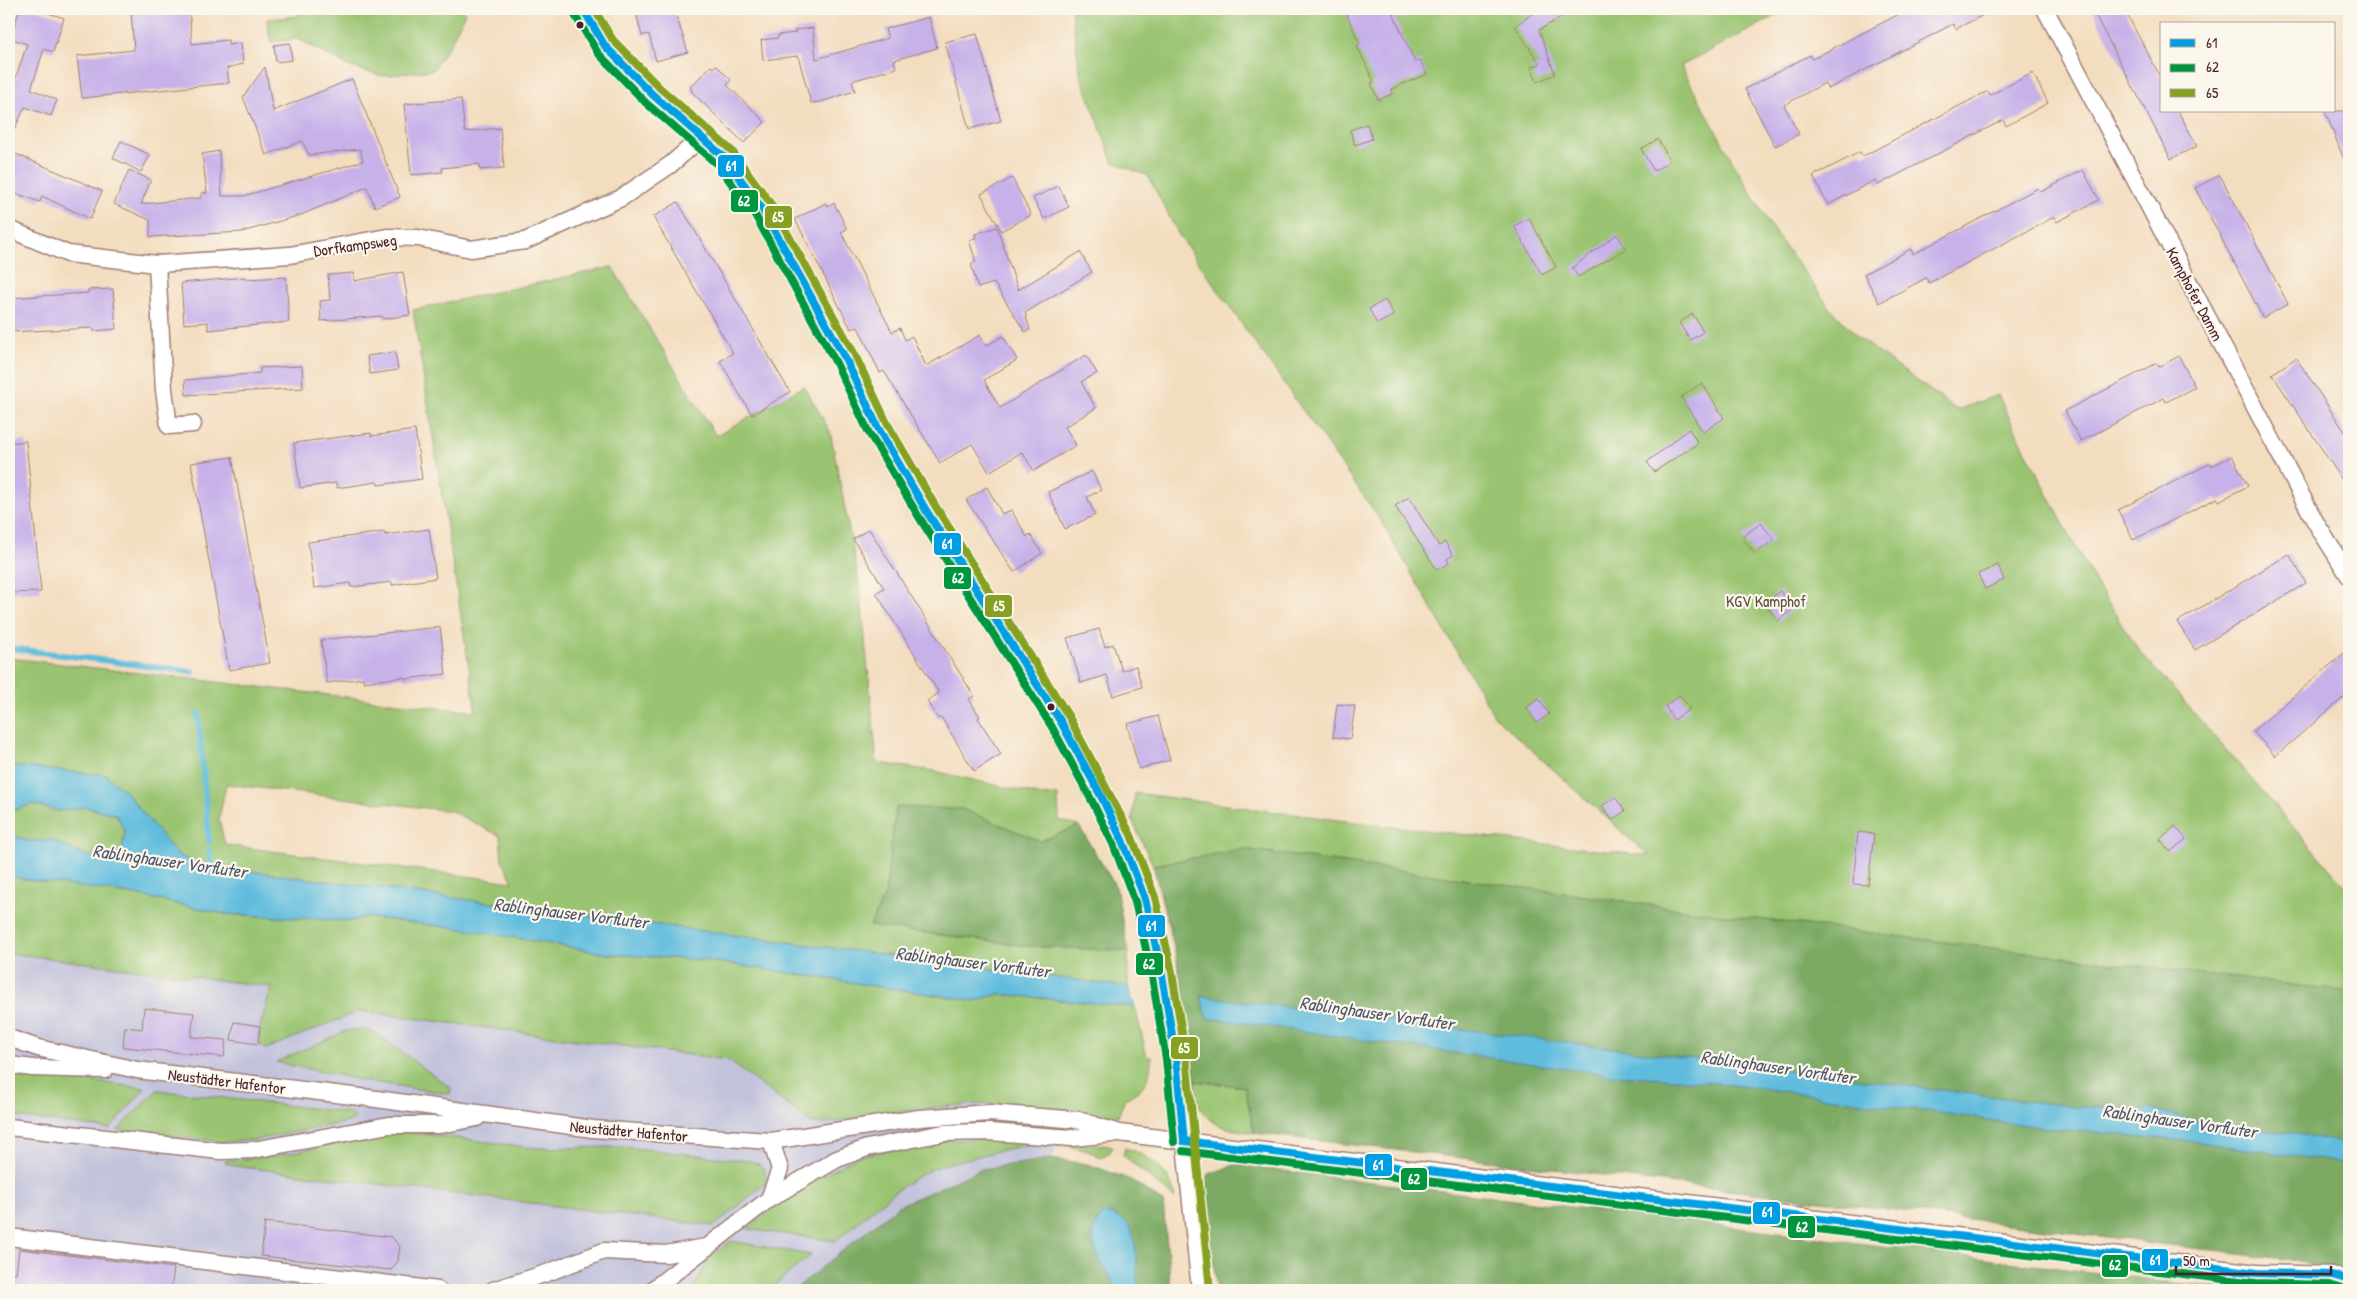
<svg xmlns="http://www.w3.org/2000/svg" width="2358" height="1299" font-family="'Patrick Hand',sans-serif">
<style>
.industrial{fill:#c2c2dc}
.green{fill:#9ac471;stroke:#72724e;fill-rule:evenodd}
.forest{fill:#7baa63;stroke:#626447}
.water{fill:#5ebcdd;stroke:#546e84}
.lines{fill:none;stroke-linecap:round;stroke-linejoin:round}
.stream{stroke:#5ebcdd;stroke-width:6}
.building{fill:#c6b1e9}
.minor-casing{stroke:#9e7e75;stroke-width:19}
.minor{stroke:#fff;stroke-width:16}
.bus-1-casing{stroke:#fbf7ec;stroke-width:11}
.bus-2-casing{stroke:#fbf7ec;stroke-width:11}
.bus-3-casing{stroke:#fbf7ec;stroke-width:11}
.bus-1{stroke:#009fe3;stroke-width:8}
.bus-2{stroke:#009640;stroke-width:8}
.bus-3{stroke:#86a121;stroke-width:8}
.bus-dot{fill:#4a1f2b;stroke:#fbf7ec;stroke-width:2}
.labels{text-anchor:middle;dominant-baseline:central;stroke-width:4.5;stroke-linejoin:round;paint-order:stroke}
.street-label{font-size:16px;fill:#4a1f2b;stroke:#fbf7ec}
.park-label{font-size:16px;fill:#625140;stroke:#fbf7ec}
.water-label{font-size:18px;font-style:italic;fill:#515669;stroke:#fbf7ec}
.line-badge{stroke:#fbf7ec;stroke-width:2}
.badge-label{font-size:14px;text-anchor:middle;font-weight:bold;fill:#fff}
</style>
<rect width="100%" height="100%" fill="#fbf7ec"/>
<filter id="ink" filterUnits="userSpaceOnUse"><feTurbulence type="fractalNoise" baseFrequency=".02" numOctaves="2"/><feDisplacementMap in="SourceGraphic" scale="10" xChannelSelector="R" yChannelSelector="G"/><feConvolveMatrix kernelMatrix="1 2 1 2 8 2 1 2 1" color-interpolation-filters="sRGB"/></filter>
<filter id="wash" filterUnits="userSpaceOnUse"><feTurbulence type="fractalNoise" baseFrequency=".0096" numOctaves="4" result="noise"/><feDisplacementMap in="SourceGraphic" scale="20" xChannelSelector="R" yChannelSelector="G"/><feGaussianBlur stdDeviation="1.12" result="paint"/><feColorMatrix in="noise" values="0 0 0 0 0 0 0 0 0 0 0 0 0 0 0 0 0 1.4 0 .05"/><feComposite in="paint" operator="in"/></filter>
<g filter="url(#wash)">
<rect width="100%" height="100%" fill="#f3ddbf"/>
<!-- industrial -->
<polygon class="industrial" points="9,953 722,1045 1084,1098 1051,1159 982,1169 898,1206 794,1290 9,1290"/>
<!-- green -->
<g class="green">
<polygon points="298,9 462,9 465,13 451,42 433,70 382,76 348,66 298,39 270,42 267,19 299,16"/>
<path d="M1071,9H1789L1681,66L1733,162L1771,227L1830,308L1860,339L1957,410L1998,395C2042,482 2083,570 2139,650L2349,891V992L1701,912L1244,849L1153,865L1132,820L1135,793L1346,821L1649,856L1495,717L1379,518L1179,235L1148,176L1113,162L1080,73Z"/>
<path d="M612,267L716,436L804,386L830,431L860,587L877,763L934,771L1043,796L1058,795L1059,820L1079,826L1040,841L962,809L896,807L885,894L870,926L1028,946L1128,951V987L197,864L177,854L106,775L9,766V658L476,712L413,310ZM226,784L451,811L500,836L502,860L513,882L225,845L219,819Z"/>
<polygon points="32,804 59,811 86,807 117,815 125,832 122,850 107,860 81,854 52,840 28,841 9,833 9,812"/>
<path d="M9,876L131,894L225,914L351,921L366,917L471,930L608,954L703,960L975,1001L998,994L1135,1007L1147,1057H1152C1149,1081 1146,1088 1125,1099L1118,1116C1079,1111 1040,1104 1000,1104C939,1103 878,1116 818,1124L811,1123L728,1060L360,1011L266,1049L258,1044L260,1026L272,987L9,953Z"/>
<polygon points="364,1029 375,1033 451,1088 450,1094 360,1080 276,1062 346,1031"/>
<polygon points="9,1071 145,1088 110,1129 9,1116"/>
<path d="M1195,1081L1245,1087L1254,1133C1218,1128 1196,1123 1195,1081Z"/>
<polygon points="157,1090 351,1113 355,1117 353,1121 255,1140 223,1142 118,1130"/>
<path d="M408,1132L536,1148L625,1147L750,1161L759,1164L765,1170L766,1183L714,1226L235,1166L226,1163L225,1160C286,1160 346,1136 408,1132Z"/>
<path d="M1000,1138L1113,1146L1110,1152L1101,1157C1060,1136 1013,1146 971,1158C957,1161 943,1164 930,1170C898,1185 863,1219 835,1241L747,1229L795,1191L858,1156L936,1141Z"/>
<path d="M1125,1148C1150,1156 1171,1170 1175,1199L1123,1155Z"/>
<polygon points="731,1241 811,1255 769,1290 762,1290 764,1288 693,1289 710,1257"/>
</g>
<!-- forest -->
<g class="forest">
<polygon points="896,807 962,809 1040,841 1079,826 1116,887 1128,951 1028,946 870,926 885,894"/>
<polygon points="1244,849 1701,912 2349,992 2349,1272 2330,1266 1945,1216 1254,1133 1245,1087 1195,1081 1177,959 1153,865"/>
<polygon points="1051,1159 1088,1164 1131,1180 1163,1202 1171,1290 1138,1290 1135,1244 1100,1258 1114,1284 1115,1290 794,1290 898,1206 982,1169"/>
<polygon points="1235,1165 2225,1289 2230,1290 1217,1290 1205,1201 1208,1174"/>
</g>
<!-- water -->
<g class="water">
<polygon points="9,766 106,775 125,791 177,854 197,864 1128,987 1135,1007 998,994 975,1001 703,960 608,954 471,930 366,917 351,921 225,914 131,894 23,879 9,876 9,833 28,841 52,840 81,854 107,860 122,850 125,832 117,815 86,807 59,811 32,804 9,812"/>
<polygon points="1201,996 2075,1107 2113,1107 2137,1110 2153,1109 2191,1120 2246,1130 2264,1129 2316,1137 2349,1145 2349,1164 2198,1142 2047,1128 1768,1089 1676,1079 1612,1075 1207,1018"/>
<path d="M1105,1213C1114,1215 1122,1218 1129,1225C1137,1235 1137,1276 1138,1290H1115L1114,1284C1100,1258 1079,1238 1105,1213Z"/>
</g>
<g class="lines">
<!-- stream -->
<g class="stream">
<polyline points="9,648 193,672"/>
<polyline points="198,713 209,842"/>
<polyline points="210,851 212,873"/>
</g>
</g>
<g id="blocks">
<!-- building -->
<g class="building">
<polygon points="20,9 36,9 64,18 53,52 44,49 31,89 57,100 51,116 25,107 9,141 9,81 14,83 27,44 10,38"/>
<polygon points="145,9 189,9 192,44 228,40 228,45 241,43 243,64 227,68 229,83 82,98 77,56 134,50 131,11"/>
<polygon points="635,9 674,9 688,52 656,61 649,34 642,36"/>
<polygon points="1344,9 1391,9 1415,62 1420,60 1427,74 1391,89 1392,94 1378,100 1371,83 1374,82 1357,46 1360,44"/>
<polygon points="1539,9 1576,9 1539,30 1555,74 1537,82 1531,67 1540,64 1515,26"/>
<polygon points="1909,9 1995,9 1956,29 1953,24 1828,89 1825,83 1784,105 1799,134 1775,146 1745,89 1810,55 1812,59"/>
<polygon points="2092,9 2124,9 2162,80 2162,111 2178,111 2197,146 2171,159"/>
<polygon points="929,17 937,48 894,60 896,68 852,81 855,91 820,102 811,103 798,56 763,60 761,40 778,38 778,35 795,33 795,30 813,28 816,59 888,38 885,29"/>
<polygon points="977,34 1001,121 969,129 945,42"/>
<polygon points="290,43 292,60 276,62 274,45"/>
<polygon points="716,65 731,80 727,85 765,122 744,143 691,91 692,89 690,87 711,66 713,68"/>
<polygon points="265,67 273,111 352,79 400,197 375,207 367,187 301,215 242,232 150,237 150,220 114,204 129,170 151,180 141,204 201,198 201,193 207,193 202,154 219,151 222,196 244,196 363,161 360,149 309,155 302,141 266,155 243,97"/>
<polygon points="2033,73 2048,103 2006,126 2003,120 1878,185 1875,180 1828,205 1813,176 1860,152 1863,156 1988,91 1990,95"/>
<polygon points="461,99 465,132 500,128 504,168 480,170 479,164 442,168 443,172 411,175 404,104"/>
<polygon points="2325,111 2349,111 2349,169 2348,170"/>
<polygon points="1367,124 1372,139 1355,145 1350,130"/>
<polygon points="1658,139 1670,161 1654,171 1641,149"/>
<polygon points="121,141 150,155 141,172 113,158"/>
<polygon points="9,151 102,191 90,219 42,196 40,202 9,191"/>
<polygon points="2083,170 2099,200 2057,222 2054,217 1929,283 1926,278 1879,303 1864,274 1911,249 1913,254 2038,188 2041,192"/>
<polygon points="2220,175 2288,304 2263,318 2195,188"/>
<polygon points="1012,178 1031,215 1001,231 981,194"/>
<polygon points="1059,186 1069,207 1044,219 1033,198"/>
<polygon points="678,202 790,392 752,415 720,361 733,353 653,217"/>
<polygon points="826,203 828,206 834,203 847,229 841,232 892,332 900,328 905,340 912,336 926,366 980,335 986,346 1003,336 1017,360 984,380 1000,408 1086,355 1097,373 1081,382 1096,408 1065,427 1076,445 1034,471 1022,452 989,472 972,444 940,463 884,371 880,373 858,327 851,329 795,219"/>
<polygon points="1529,218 1556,267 1542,275 1514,226"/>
<polygon points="997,227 1018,290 1080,252 1092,272 1025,313 1030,330 1025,332 994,283 978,288 971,264 976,262 969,240 976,238 975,234"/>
<polygon points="1617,234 1626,249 1578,277 1572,268"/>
<polygon points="403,272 410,315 383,319 382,316 321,321 320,301 330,300 328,275 354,273 354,281"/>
<polygon points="246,277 246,279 286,277 289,322 208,330 208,322 184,324 181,283"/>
<polygon points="113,289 116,329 94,331 93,328 9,332 9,298 88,293 88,290"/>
<polygon points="1385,300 1394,315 1377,324 1369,309"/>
<polygon points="1693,314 1703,332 1690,340 1679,323"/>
<polygon points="395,352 398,370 370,374 367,356"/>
<polygon points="2179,356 2195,387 2166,402 2164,398 2081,441 2065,411 2157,363 2159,367"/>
<polygon points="2296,358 2349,438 2349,490 2272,374"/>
<polygon points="302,366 303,388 186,395 185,380 260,373 260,368"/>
<polygon points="1702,383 1724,418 1703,432 1681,397"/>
<polygon points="1689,429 1698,443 1654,472 1647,462"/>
<polygon points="415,430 422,479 378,485 377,482 337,488 336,483 300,488 294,443 371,433 371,436"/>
<polygon points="26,441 41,592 9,593 9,443"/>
<polygon points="2232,456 2248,486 2219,501 2217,498 2133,540 2118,510 2211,463 2212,466"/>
<polygon points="232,457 270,663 229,670 191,463"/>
<polygon points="1092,471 1101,490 1087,497 1095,515 1065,529 1048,492"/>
<polygon points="987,487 1002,514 1011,510 1027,537 1030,534 1042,553 1014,572 966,500"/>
<polygon points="1409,497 1439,546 1445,542 1453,555 1447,559 1449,563 1437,570 1395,506"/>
<polygon points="1761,523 1774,540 1755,554 1742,537"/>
<polygon points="429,529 436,578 392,585 392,582 351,587 350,583 314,588 308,542 385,532 385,535"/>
<polygon points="869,529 961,675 974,696 969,699 980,717 978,718 1001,754 974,771 941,717 938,719 927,701 939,693 876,593 884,588 853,539"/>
<polygon points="2289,554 2306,583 2195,650 2177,622"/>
<polygon points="1998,565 2004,580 1985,589 1978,574"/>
<polygon points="1780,591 1794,608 1778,621 1765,604"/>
<polygon points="440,627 446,674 405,679 404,677 364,682 363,678 327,683 321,640"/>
<polygon points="1099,629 1105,647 1113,644 1122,671 1136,666 1142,687 1113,696 1107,675 1081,683 1067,638"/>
<polygon points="2349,649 2349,693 2275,756 2253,731"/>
<polygon points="1680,695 1690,709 1674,720 1665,706"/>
<polygon points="1539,699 1549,714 1537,723 1526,708"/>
<polygon points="1337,704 1355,706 1350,739 1333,737"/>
<polygon points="1158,716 1170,760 1139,769 1127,724"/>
<polygon points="1615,797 1625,811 1612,820 1602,806"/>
<polygon points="2175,826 2186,839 2170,852 2160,839"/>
<polygon points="1858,832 1874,834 1868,885 1853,884"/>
<polygon points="144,1008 194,1013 191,1037 226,1040 224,1057 123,1047 125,1027 142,1029"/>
<polygon points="234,1022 260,1026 258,1044 231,1040"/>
<polygon points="265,1222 392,1237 400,1247 398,1261 391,1270 261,1256"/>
<polygon points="19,1249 174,1268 171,1290 9,1290 9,1273 16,1273"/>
</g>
</g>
</g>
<g filter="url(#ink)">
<use href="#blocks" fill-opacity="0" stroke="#9e7e75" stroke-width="1"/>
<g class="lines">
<!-- minor casing -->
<g class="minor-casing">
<g id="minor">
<polyline points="583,9 605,46 653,95 725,158 763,210 845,358 878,428 927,512 1061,722 1122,840 1145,899 1161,969 1176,1058 1200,1290"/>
<polyline points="2045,9 2316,523 2349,576"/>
<polyline points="9,229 68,254 157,264 290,255 387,237 418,238 471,249 525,241 621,198 670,165 702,137"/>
<polyline points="157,264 164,390 169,426 193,424"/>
<polyline points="9,1038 38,1048 137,1070 369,1098 593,1129 771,1141 919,1118 990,1113 1079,1120 1119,1133 1184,1141 2257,1273 2332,1275 2349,1280"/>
<polyline points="9,1065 33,1068 105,1070"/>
<polyline points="9,1127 220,1151 253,1150 389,1125 440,1125 477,1118"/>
<polyline points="769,1199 780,1169 771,1141"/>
<polyline points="9,1237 438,1290"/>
<polyline points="2278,1280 2314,1290"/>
<polyline points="493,1290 547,1273 604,1251 666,1254 706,1247"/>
<polyline points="652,1290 769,1199 837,1159 867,1148 944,1133 990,1132 1072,1138 1112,1134"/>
</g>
</g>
<!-- minor -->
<use href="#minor" class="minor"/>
<!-- bus-1 casing -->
<g class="bus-1-casing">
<g id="bus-1">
<polyline points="583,9 605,46 653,95 725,158 763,210 845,358 878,428 927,512 1061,722 1101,796 1122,840 1145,899 1161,969 1176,1058 1184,1141"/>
<polyline points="1184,1141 2257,1273 2332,1275 2349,1280"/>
</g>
</g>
<!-- bus-2 casing -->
<g class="bus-2-casing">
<g id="bus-2">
<polyline points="574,14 598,53 646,103 718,165 755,215 836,363 869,433 919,517 1052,727 1092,801 1113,844 1135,902 1151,971 1166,1059 1174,1142"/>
<polyline points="1183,1151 2256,1283 2330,1285 2346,1290"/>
</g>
</g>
<!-- bus-3 casing -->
<g class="bus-3-casing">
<polyline id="bus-3" points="594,9 613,40 660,88 732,151 771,204 854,353 887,423 936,507 1069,717 1131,835 1155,897 1171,967 1186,1057 1210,1289"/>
</g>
<!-- bus-1 -->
<use href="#bus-1" class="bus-1"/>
<!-- bus-2 -->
<use href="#bus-2" class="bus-2"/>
<!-- bus-3 -->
<use href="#bus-3" class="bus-3"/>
</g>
</g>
<!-- markers -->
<g class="bus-dot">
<circle cx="580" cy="25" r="4.5"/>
<circle cx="1051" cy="707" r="4.5"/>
</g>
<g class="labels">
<!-- street labels -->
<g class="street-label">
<text transform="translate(355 245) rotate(-8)">Dorfkampsweg</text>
<text transform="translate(2195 294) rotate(62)">Kamphofer Damm</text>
<text transform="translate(227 1081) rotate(7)">Neustädter Hafentor</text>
<text transform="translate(629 1131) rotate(5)">Neustädter Hafentor</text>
</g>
<!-- park labels -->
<g class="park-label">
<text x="1766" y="601">KGV Kamphof</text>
</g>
<!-- water labels -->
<g class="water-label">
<text transform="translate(170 861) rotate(8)">Rablinghauser Vorfluter</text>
<text transform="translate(571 913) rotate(7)">Rablinghauser Vorfluter</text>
<text transform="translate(973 962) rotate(7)">Rablinghauser Vorfluter</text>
<text transform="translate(1377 1013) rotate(8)">Rablinghauser Vorfluter</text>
<text transform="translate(1778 1067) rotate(8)">Rablinghauser Vorfluter</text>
<text transform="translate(2180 1121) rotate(8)">Rablinghauser Vorfluter</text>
</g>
</g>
<g class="line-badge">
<rect x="717" y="154" width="28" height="24" rx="5" fill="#009fe3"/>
<rect x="730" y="189" width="29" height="24" rx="5" fill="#009640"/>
<rect x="764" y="205" width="29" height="24" rx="5" fill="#86a121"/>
<rect x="933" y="532" width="29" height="24" rx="5" fill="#009fe3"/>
<rect x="943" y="566" width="29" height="24" rx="5" fill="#009640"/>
<rect x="984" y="594" width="29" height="24" rx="5" fill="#86a121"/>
<rect x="1137" y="914" width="29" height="24" rx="5" fill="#009fe3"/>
<rect x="1135" y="952" width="29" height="24" rx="5" fill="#009640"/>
<rect x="1170" y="1036" width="29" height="24" rx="5" fill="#86a121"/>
<rect x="1364" y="1153" width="29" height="24" rx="5" fill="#009fe3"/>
<rect x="1400" y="1167" width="28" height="24" rx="5" fill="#009640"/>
<rect x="1752" y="1201" width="29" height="24" rx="5" fill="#009fe3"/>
<rect x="1787" y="1215" width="29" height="24" rx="5" fill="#009640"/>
<rect x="2141" y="1248" width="28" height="24" rx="5" fill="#009fe3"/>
<rect x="2101" y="1254" width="28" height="24" rx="5" fill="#009640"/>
</g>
<g class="badge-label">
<text x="731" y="171">61</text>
<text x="744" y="206">62</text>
<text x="778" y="222">65</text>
<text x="947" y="549">61</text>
<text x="958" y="583">62</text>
<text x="999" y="611">65</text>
<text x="1151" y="931">61</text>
<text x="1149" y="969">62</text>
<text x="1184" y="1053">65</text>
<text x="1378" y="1170">61</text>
<text x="1414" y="1184">62</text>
<text x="1767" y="1217">61</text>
<text x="1802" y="1232">62</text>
<text x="2155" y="1265">61</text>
<text x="2115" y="1270">62</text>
</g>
<!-- margin -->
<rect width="2358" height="1299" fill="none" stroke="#fbf7ec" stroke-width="30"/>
<!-- legend -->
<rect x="2160" y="22" width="175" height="90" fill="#fbf7ec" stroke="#b4a19f"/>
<rect x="2170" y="39" width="25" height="8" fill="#009fe3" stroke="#b4a19f"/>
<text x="2206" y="48" font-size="15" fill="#4a1f2b">61</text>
<rect x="2170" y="64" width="25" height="8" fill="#009640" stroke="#b4a19f"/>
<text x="2206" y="72" font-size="15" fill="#4a1f2b">62</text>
<rect x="2170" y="89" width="25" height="8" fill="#86a121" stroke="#b4a19f"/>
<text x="2206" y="98" font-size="15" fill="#4a1f2b">65</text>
<!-- scale -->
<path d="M2176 1266v8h155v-8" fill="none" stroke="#4a1f2b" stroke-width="2.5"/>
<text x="2183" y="1266" font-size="15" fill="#4a1f2b" stroke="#fbf7ec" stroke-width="4" paint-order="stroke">50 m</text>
</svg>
